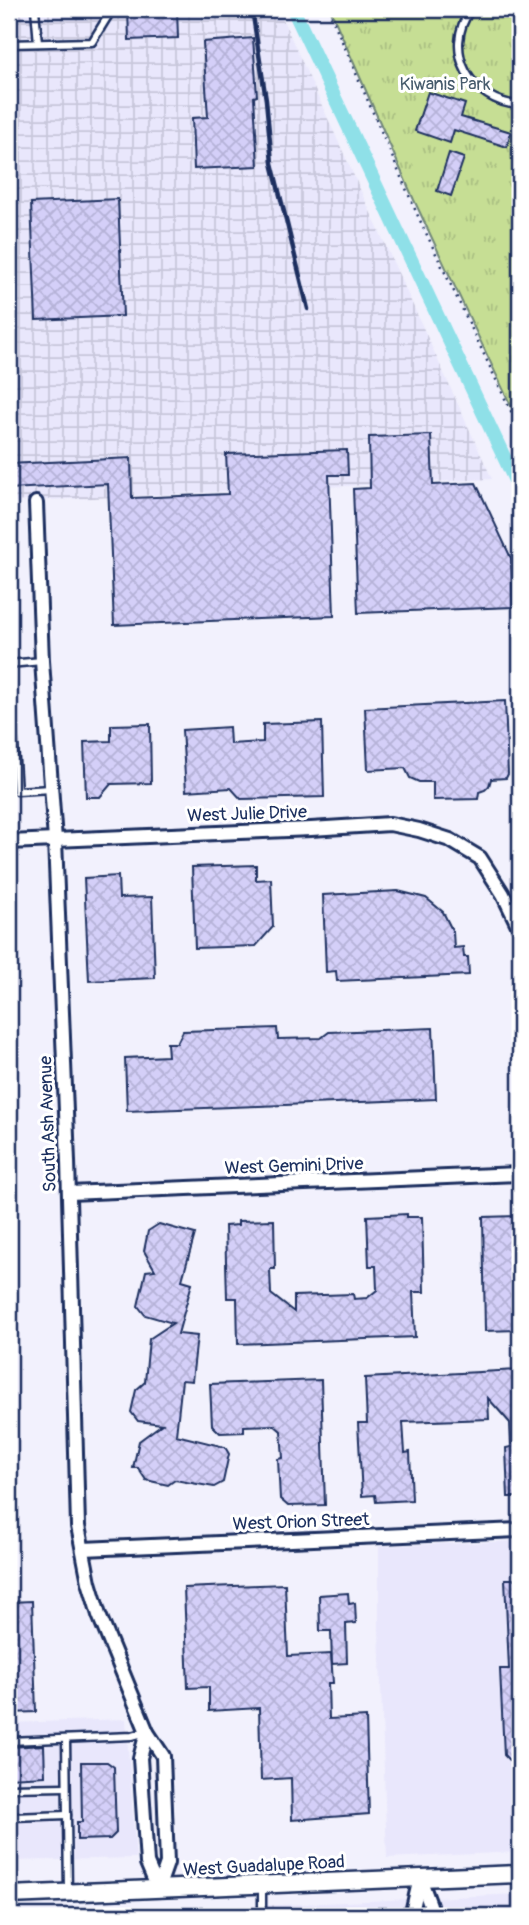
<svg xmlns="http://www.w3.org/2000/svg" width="529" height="1925" font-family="Pangolin,sans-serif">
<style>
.built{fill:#e9e7fc}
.industrial{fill:url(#industrial-grid)}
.park{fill:url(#park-tufts);stroke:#708679;stroke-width:2}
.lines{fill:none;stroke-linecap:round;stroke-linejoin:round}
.canal{stroke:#8fe0e8;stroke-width:14}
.building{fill:url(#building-cross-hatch);stroke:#1b2f5e;stroke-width:2}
.service-casing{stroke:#1b2f5e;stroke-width:11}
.minor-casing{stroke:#1b2f5e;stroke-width:18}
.secondary-casing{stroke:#1b2f5e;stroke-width:21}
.path{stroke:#1b2f5e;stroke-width:2.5;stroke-dasharray:2 5;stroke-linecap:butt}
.service{stroke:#fff;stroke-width:6}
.minor{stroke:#fff;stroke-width:12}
.secondary{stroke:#fff;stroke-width:16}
.rail{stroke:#1b2f5e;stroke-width:4.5}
.labels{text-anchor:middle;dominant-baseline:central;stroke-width:6;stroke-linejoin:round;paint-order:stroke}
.park-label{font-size:18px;fill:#465b6c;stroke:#fff}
.street-label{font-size:18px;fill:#1b2f5e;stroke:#fff}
</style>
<defs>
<pattern id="industrial-grid" width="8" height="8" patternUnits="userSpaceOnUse" patternTransform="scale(1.75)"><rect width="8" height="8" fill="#e9e7fc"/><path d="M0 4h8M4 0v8" fill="none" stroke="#c7c6da"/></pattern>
<pattern id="park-tufts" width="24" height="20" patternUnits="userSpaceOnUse" patternTransform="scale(1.75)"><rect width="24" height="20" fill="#c6de94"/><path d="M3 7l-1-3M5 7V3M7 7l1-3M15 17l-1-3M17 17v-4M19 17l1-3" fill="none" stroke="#aabf82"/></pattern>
<pattern id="building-cross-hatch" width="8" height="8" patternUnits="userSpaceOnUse" patternTransform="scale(1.75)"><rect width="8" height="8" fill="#d4cff8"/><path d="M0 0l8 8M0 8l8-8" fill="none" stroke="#b5b2d7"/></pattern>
</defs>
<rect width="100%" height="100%" fill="#f2f1fd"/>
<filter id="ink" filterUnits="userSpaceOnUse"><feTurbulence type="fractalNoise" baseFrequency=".0143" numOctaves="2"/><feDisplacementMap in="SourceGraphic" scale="14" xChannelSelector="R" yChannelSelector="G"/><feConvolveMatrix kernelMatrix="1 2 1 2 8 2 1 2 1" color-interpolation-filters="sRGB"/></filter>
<g filter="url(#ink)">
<!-- built -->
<g class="built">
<polygon points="520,1541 520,1852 387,1858 379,1629 379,1546"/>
<polygon points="126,1719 136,1858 9,1861 9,1723"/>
<polygon points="520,1894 520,1916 282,1916 281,1905"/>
</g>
<!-- industrial -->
<g class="industrial">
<polygon points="9,9 278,9 492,479 9,502"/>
<polygon points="281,1905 282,1916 9,1916"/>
</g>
<!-- park -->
<polygon class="park" points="330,9 520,9 520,425 414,200"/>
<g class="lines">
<!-- canal -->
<polyline class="canal" points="293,9 520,491"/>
</g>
<!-- building -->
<g class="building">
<polygon points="128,9 177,9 178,38 129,40"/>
<polygon points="253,38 257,96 254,97 258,166 194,169 192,118 208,117 203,42"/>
<polygon points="428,92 465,104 461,117 511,132 507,147 454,130 450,143 415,131"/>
<polygon points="449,153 464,158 451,196 437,191"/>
<polygon points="118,199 123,316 36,320 31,203"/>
<polygon points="431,435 433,485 476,483 511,558 513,607 358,613 353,489 370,488 369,437"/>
<polygon points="347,450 348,475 329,475 334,616 114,625 108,484 9,489 9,464 131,458 132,498 228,494 226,454"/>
<polygon points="505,701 508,774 506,778 491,779 489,786 485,790 479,792 478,799 433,800 433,782 419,782 410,778 405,768 368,770 365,708"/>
<polygon points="322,722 324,797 241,799 231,788 186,791 182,730 229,727 230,744 263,742 263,724"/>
<polygon points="150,724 151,783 111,784 100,797 86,797 84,742 111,741 111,725"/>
<polygon points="256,865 256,880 271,879 273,927 256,946 195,948 192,867"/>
<polygon points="118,876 119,898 152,897 155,978 89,981 84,878"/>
<polygon points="398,891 426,898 443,912 453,932 454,948 463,947 464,957 468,957 469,975 337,981 336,971 326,972 323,895"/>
<polygon points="277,1028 278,1039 321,1038 329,1032 433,1028 436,1099 127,1111 125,1058 168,1056 167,1043 177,1043 183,1031"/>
<polygon points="407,1214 407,1217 422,1217 424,1292 413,1292 415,1337 238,1344 237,1298 227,1298 225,1226 238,1225 238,1221 274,1220 275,1269 270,1269 271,1294 294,1312 294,1296 353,1294 354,1299 367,1298 377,1290 376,1266 369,1266 367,1216"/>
<polygon points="520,1216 520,1330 485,1331 483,1217"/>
<polygon points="159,1224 195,1234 182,1280 192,1283 178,1334 197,1336 192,1381 182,1380 176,1435 225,1447 229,1454 223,1482 214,1487 175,1480 168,1485 146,1480 138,1468 133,1468 139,1441 162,1424 138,1421 131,1412 136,1390 145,1382 149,1339 173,1323 145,1315 138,1306 146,1271 155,1270 144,1251 148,1231"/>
<polygon points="520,1370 520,1497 508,1497 506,1448 511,1447 510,1423 488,1398 489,1419 403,1422 405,1453 410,1452 412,1500 376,1502 375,1495 362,1496 358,1423 367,1423 365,1378"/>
<polygon points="321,1380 325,1505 288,1506 280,1499 278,1459 283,1458 281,1431 274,1425 244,1426 244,1432 220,1433 212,1425 210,1384"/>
<polygon points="505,1579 520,1579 520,1772 504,1755 500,1669 509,1669"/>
<polygon points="285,1584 288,1656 331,1654 333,1683 328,1683 329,1719 366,1717 369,1814 292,1820 291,1778 261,1780 259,1708 209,1711 209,1687 188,1688 184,1588"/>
<polygon points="348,1593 349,1604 355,1603 356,1623 346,1624 347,1663 332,1664 331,1631 320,1631 319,1595"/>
<polygon points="32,1601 36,1712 9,1713 9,1602"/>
<polygon points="44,1745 45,1776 9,1778 9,1747"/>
<polygon points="81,1762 107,1762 114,1767 116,1833 110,1839 77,1840 77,1822 82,1822"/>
</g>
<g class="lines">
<!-- service casing -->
<g class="service-casing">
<g id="service">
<polyline points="35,9 38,43"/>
<path d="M471,9C441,51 471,102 520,105"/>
<polyline points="9,44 92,42 108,16 107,9"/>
<polyline points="9,664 42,661"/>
<polyline points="9,668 17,791 51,789"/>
<polyline points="66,1739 68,1891"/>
<polyline points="9,1741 132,1736 146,1732"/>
<polyline points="9,1788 66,1787"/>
<polyline points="13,1817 67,1815"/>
<polyline points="262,1887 262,1916"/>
</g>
</g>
<!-- minor casing -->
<g class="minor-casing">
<g id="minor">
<polyline points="36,503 42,661 55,840 68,1161 78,1526 89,1582 99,1615 147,1732 163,1756 167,1863 158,1889"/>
<polyline points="9,842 311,829 390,824 419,830 450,840 480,858 503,894 520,929"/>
<polyline points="69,1193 520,1174"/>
<polyline points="83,1549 520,1530"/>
<polyline points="147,1732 140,1758 147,1863 158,1889"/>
<polyline points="420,1878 430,1905 430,1916"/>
<polyline points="414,1916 413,1908 420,1878"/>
</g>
</g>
<!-- secondary casing -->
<g class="secondary-casing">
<polyline id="secondary" points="9,1895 520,1874"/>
</g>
<!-- path -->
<polyline class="path" points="328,9 417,214 520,430"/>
<!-- service -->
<use href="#service" class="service"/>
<!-- minor -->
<use href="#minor" class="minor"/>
<!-- secondary -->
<use href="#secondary" class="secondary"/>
<!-- rail -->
<polyline class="rail" points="252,9 266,100 272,163 308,309"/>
</g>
</g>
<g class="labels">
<!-- park labels -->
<g class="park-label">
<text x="445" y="84">Kiwanis Park</text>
</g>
<!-- street labels -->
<g class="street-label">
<text transform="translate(247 814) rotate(-2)">West Julie Drive</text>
<text transform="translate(48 1124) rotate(-92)">South Ash Avenue</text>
<text transform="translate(294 1166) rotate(-2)">West Gemini Drive</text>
<text transform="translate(301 1522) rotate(-2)">West Orion Street</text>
<text transform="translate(264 1866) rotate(-3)">West Guadalupe Road</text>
</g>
</g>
<!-- margin -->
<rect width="529" height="1925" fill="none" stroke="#fff" stroke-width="35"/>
<rect x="18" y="18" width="494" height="1890" fill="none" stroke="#1b2f5e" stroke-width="2.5" filter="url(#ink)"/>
</svg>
